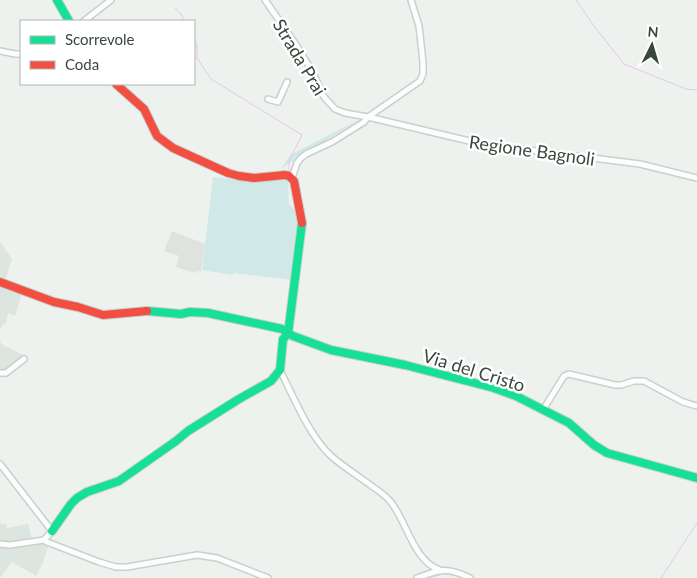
<svg xmlns="http://www.w3.org/2000/svg" width="697" height="578" font-family="Lato,sans-serif">
<style>
.residential{fill:#dce5df}
.green{fill:#d1e8e8}
.parking{fill:#dfe3e0}
.lines{fill:none;stroke-linecap:round;stroke-linejoin:round}
.stream{stroke:#eac4e9;stroke-width:1}
.street-casing{stroke:#cbd0cc;stroke-width:8}
.fast-casing{stroke:#c6d0c9;stroke-width:10}
.jam-casing{stroke:#c6d0c9;stroke-width:10}
.street{stroke:#fcfdfd;stroke-width:5}
.fast{stroke:#16e098;stroke-width:8}
.jam{stroke:#f24e42;stroke-width:8}
.labels{text-anchor:middle;dominant-baseline:central;stroke-width:5;stroke-linejoin:round;paint-order:stroke}
.street-label{font-size:18px;fill:#3a473d;stroke:#fff}
</style>
<rect width="100%" height="100%" fill="#eef2ef"/>
<!-- residential -->
<g class="residential">
<polygon points="0,242 12,259 5,281 23,289 15,316 8,313 6,323 2,326 0,330"/>
<polygon points="0,339 1,344 27,357 26,361 5,375 0,377"/>
<polygon points="0,524 6,524 7,528 28,524 32,540 38,539 43,536 48,541 48,547 43,562 36,576 12,562 0,578"/>
</g>
<!-- green -->
<g class="green">
<polygon points="360,119 282,168 290,155"/>
<polygon points="213,177 252,182 288,180 289,204 296,212 299,225 292,280 234,273 233,275 202,270"/>
</g>
<!-- parking -->
<polygon class="parking" points="172,231 205,244 201,272 197,271 195,273 176,267 179,256 164,251"/>
<g class="lines">
<!-- stream -->
<g class="stream">
<polyline points="576,0 594,26 624,64 686,89 697,90"/>
<polyline points="175,8 181,14 184,21"/>
<polyline points="194,39 197,45 197,58 211,79 302,135 289,161 289,171"/>
<polyline points="288,339 295,341"/>
<polyline points="428,578 440,575 442,573"/>
<polyline points="661,578 697,523"/>
</g>
<!-- street casing -->
<g class="street-casing">
<g id="street">
<polyline points="265,0 297,46 312,71 324,97 335,109 345,113 368,117 482,144 640,164 697,178"/>
<polyline points="84,21 111,0"/>
<polyline points="0,51 15,54 21,54"/>
<polyline points="268,99 278,102 287,82"/>
<polyline points="292,178 297,163 301,158 306,154 332,142 364,122 368,117 420,81 423,74 423,62 419,26 411,0"/>
<path d="M280,370C293,396 309,435 330,455C343,467 359,476 373,487C379,491 385,495 390,501C407,521 413,561 440,570"/>
<polyline points="0,373 6,373 24,359"/>
<polyline points="543,410 564,376 569,374 615,385 621,385 634,381 644,381 683,402 697,406"/>
<polyline points="0,464 52,531 44,540"/>
<polyline points="0,544 10,545 44,540 47,542 99,562 116,567 127,567 197,555 217,558 268,578"/>
<path d="M417,578C440,569 448,567 470,578"/>
</g>
</g>
<!-- fast casing -->
<g class="fast-casing">
<g id="fast">
<polyline points="57,0 69,21"/>
<polyline points="147,311 181,314 190,312 208,313 282,329 293,336 331,350 405,365 494,388 516,396 569,423 594,445 607,453 697,478"/>
<polyline points="52,531 71,504 77,498 87,492 119,481 176,441 188,431 239,399 271,381 280,370 283,339 288,334 302,223"/>
</g>
</g>
<!-- jam casing -->
<g class="jam-casing">
<g id="jam">
<polyline points="116,84 144,109 157,136 173,148 228,173 239,176 254,178 285,175 289,176 294,181 302,223"/>
<polyline points="0,282 54,302 78,307 103,315 147,311"/>
</g>
</g>
<!-- street -->
<use href="#street" class="street"/>
<!-- fast -->
<use href="#fast" class="fast"/>
<!-- jam -->
<use href="#jam" class="jam"/>
</g>
<g class="labels">
<!-- street labels -->
<g class="street-label">
<text transform="translate(300 57) rotate(59)">Strada Prai</text>
<text transform="translate(532 150) rotate(8)">Regione Bagnoli</text>
<text transform="translate(474 370) rotate(17)">Via del Cristo</text>
</g>
</g>
<!-- legend -->
<rect x="20" y="20" width="175" height="65" fill="#ffffff" stroke="#b0b5b1"/>
<rect x="30" y="36" width="25" height="8" fill="#16e098" stroke="#b0b5b1"/>
<text x="65" y="45" font-size="15" fill="#3a473d">Scorrevole</text>
<rect x="30" y="61" width="25" height="8" fill="#f24e42" stroke="#b0b5b1"/>
<text x="65" y="70" font-size="15" fill="#3a473d">Coda</text>
<!-- north arrow -->
<g transform="translate(652 45) rotate(5)" stroke="#ffffff" stroke-width="4" paint-order="stroke">
<path d="M0-4L9 19L0 12L-9 19Z" fill="#3a473d"/>
<text y="-8" font-size="14" font-weight="bold" text-anchor="middle" fill="#3a473d">N</text>
</g>
</svg>
